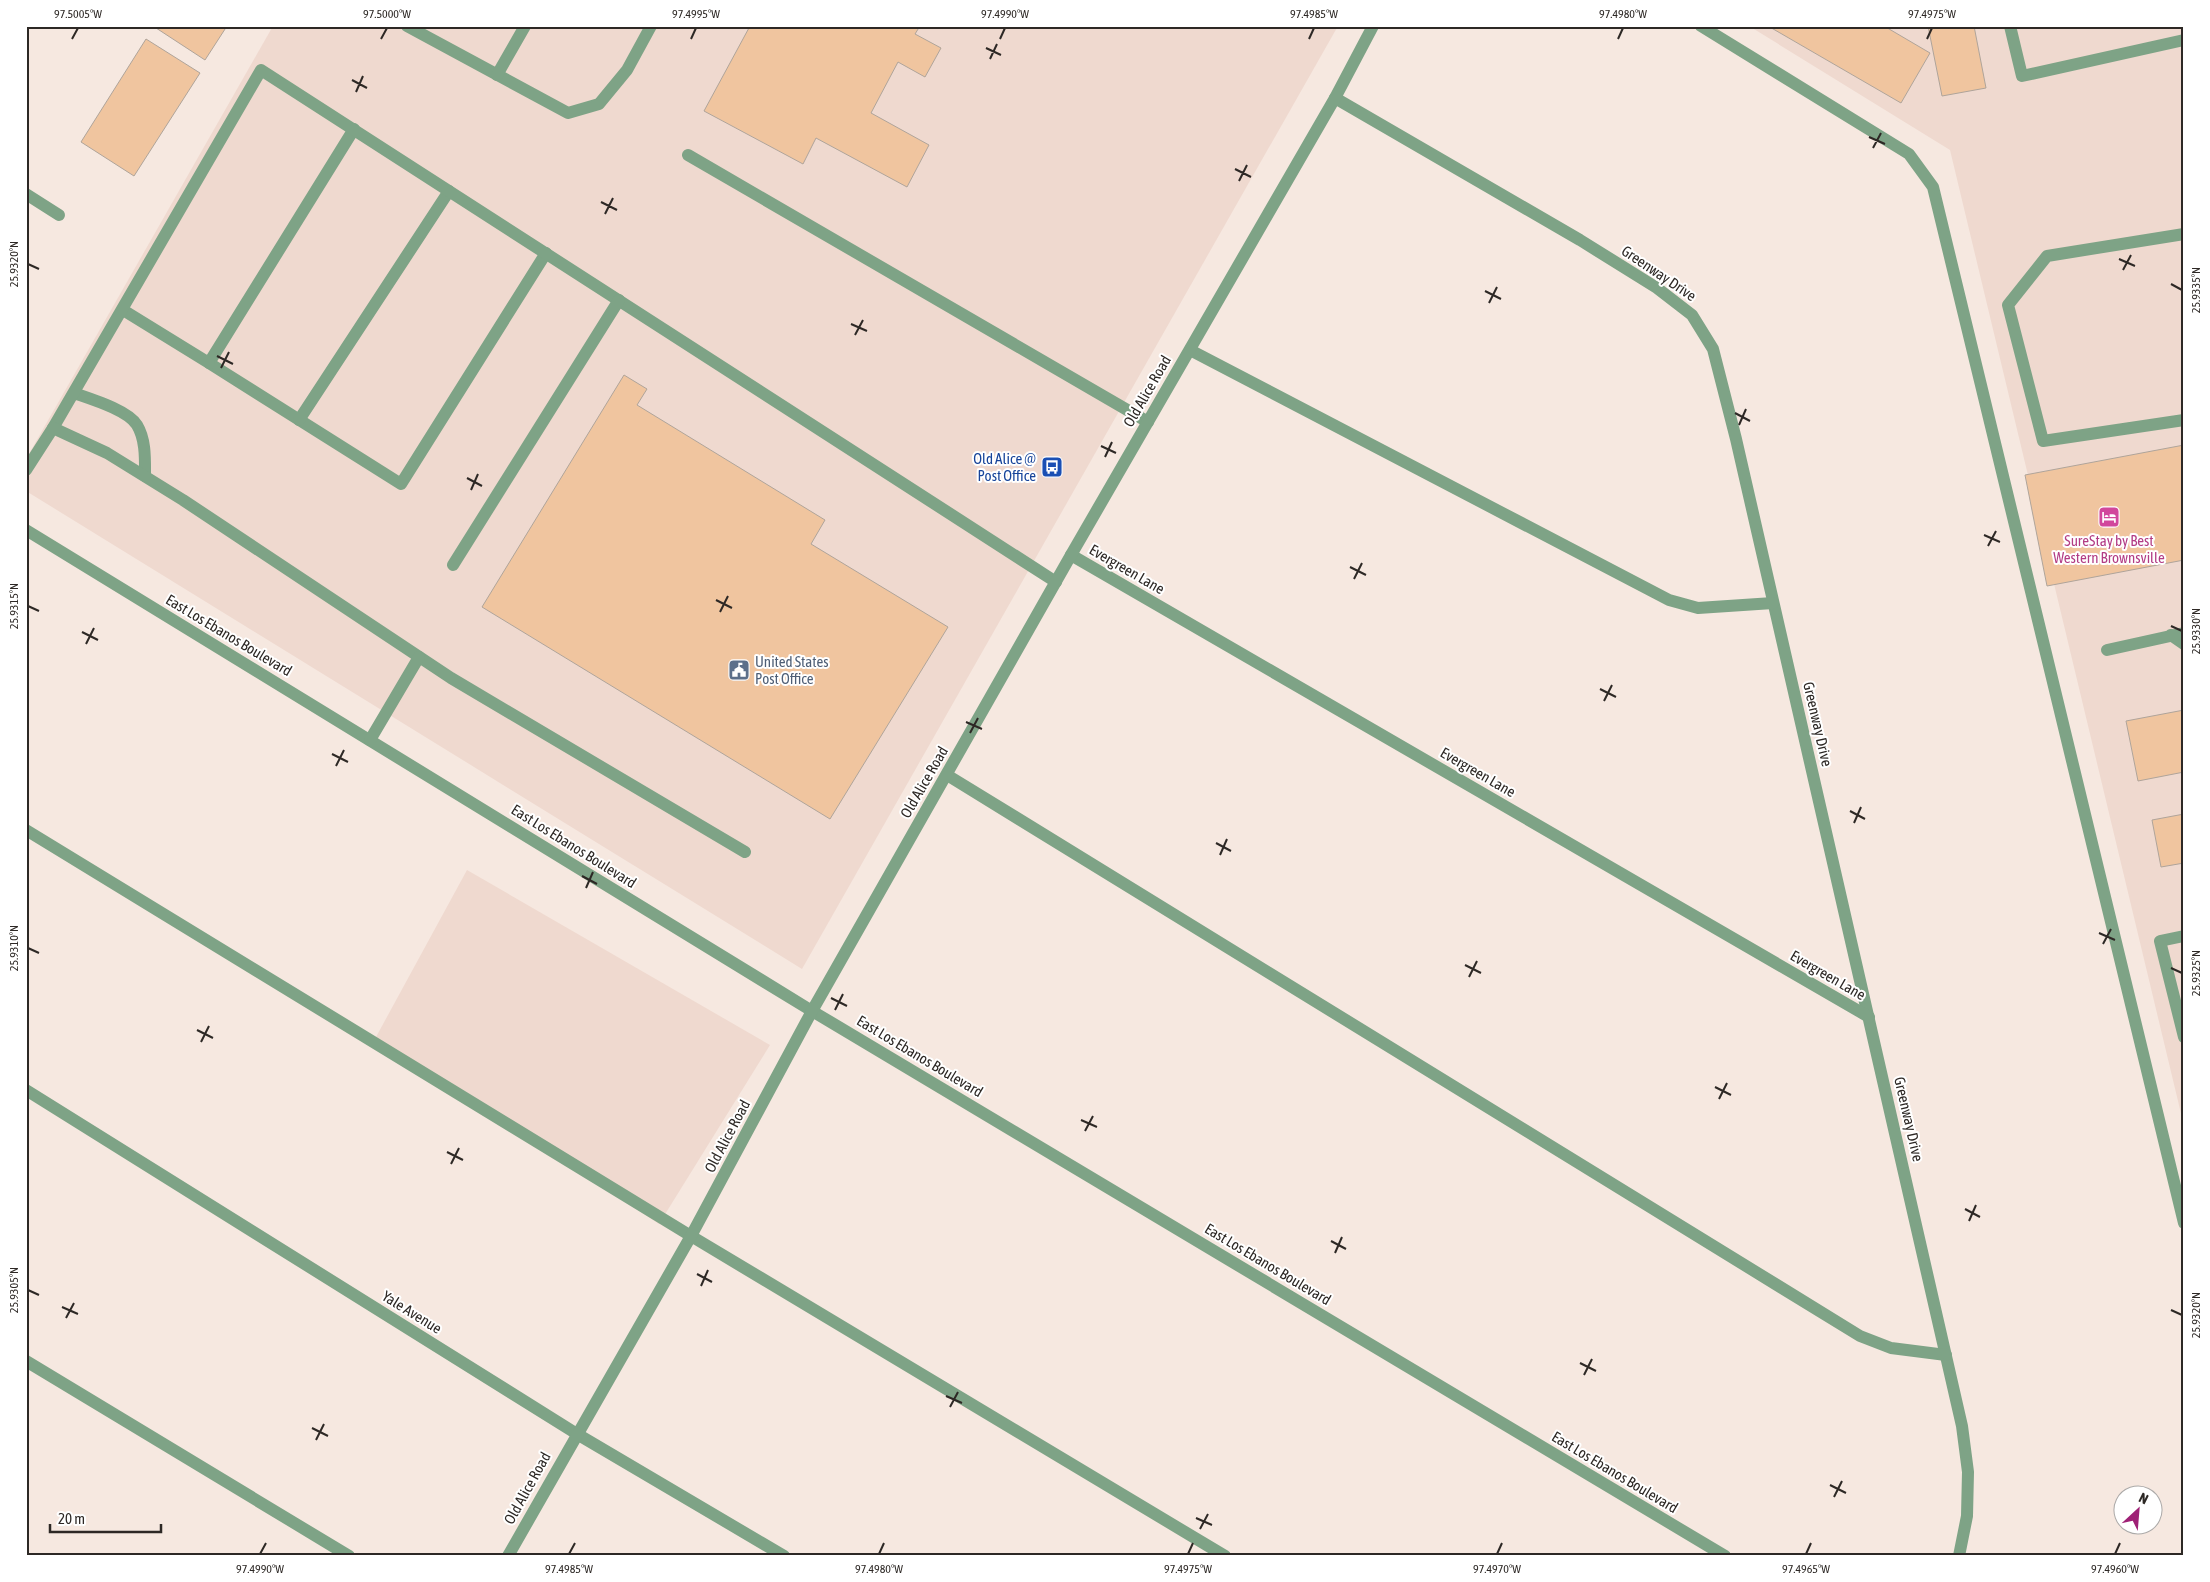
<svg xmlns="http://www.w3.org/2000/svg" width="2210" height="1582" font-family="'Asap Condensed',sans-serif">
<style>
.built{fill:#efd9cf}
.building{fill:#f0c59f;stroke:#afa49a}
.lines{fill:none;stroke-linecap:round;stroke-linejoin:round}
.minor{stroke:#7ea386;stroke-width:12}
.ticks{fill:none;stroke:#2d2825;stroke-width:2}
.labels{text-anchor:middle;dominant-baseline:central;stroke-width:4;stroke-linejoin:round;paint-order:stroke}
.street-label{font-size:15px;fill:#2d2825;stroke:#fff}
.transit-label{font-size:15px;fill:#164399;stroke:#fff;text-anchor:end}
.hotel-label{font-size:15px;fill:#b23c85;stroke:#fff}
.service-label{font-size:15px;fill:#4e5e75;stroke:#fff;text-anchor:start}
.neatline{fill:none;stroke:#2d2825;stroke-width:2}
.ticks-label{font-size:12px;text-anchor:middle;fill:#2d2825}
</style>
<rect width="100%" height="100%" fill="#f6e8e0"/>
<!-- built -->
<g class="built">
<polygon points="273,26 1338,26 802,969 26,491 26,459"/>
<polygon points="1749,26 2184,26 2184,1126 1950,150"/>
<polygon points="467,870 770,1045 659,1224 376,1037"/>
</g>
<!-- building -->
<g class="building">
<polygon points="153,26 227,26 205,60"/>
<polygon points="750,26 920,26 915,34 941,48 925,77 898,62 871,113 929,145 907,187 816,138 803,164 704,111"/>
<polygon points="1768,26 1884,26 1930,53 1901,103"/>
<polygon points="1928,26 1974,26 1986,88 1942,96"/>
<polygon points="146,39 200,73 134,176 81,142"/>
<polygon points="624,375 647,389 637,405 825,520 811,544 948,627 830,819 482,607"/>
<polygon points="2184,445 2184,560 2047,586 2025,475"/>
<polygon points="2184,710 2184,772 2138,781 2126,721"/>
<polygon points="2184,814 2184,863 2161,867 2152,820"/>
</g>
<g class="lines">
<!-- minor -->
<g class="minor">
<polyline points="407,26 568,113 599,104 627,70 651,26"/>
<polyline points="1701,26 1909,154 1933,187 2184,1223"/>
<polyline points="2010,26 2022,76 2184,40"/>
<polyline points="497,75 525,26"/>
<polyline points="1335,98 1580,240 1657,288 1692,315 1713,349 1736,439 1962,1426 1968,1472 1967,1516 1959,1556"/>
<polyline points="354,129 209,363 401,484 546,253"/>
<polyline points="688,155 1148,422"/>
<polyline points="26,194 59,215"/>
<polyline points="2184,234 2047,256 2008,305 2043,441 2184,420"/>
<polyline points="123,310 209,363"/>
<polyline points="1190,350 1669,600 1698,608 1773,603"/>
<path d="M74,393C91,399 128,410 137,425C146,440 145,459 145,476"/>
<polyline points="299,420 449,191"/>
<polyline points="53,428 261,70 1056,582"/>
<polyline points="26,470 53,428 107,453 183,500 451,678 745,852"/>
<polyline points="26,530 812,1011 1725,1556"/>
<polyline points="1071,555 1869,1017"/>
<polyline points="453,565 619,300"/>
<polyline points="2171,635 2184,644"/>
<polyline points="2107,650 2184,633"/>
<polyline points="370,740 419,657"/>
<polyline points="947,775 1860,1336 1891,1348 1946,1355"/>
<polyline points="26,830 691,1236 1225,1556"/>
<polyline points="2184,936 2160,941 2184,1037"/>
<polyline points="26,1090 577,1434 784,1556"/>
<polyline points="26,1361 349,1556"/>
<polyline points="508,1556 691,1236 812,1011 1071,555 1335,98 1373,26"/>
</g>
</g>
<!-- ticks -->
<path class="ticks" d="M72,39L78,28M381,39L387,28M691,39L696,28M1000,39L1005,28M1309,39L1314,28M1618,39L1623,28M1927,39L1932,28M986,48L1001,55M990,59L997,44M352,80L367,88M356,92L363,76M1869,137L1885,144M1873,148L1881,133M1235,169L1251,177M1239,181L1247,165M601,202L617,210M605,214L613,198M2119,259L2135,266M28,264L39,269M2123,270L2131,255M2171,284L2182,290M1485,291L1501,299M1489,303L1497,287M851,324L867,331M855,335L863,320M217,356L233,364M221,368L229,352M1735,413L1750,421M1739,425L1746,409M1101,446L1116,453M1105,457L1112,442M467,478L482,486M471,490L478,474M1984,535L2000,542M1988,546L1996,531M1350,567L1366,575M1354,579L1362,563M716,600L732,608M28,606L39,611M720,612L728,596M2171,626L2182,631M82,632L98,640M86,644L94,628M1600,689L1616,697M1604,701L1612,685M966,722L982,729M970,733L978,718M332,754L348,762M336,766L344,750M1850,811L1865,819M1854,823L1861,807M1216,843L1231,851M1220,855L1227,839M582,876L597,884M586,888L593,872M2099,933L2115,940M2103,944L2111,929M28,948L39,953M1465,965L1481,973M2171,968L2182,973M1469,977L1477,961M831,998L847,1006M835,1010L843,994M197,1030L213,1038M201,1042L209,1026M1715,1087L1731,1095M1719,1099L1727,1083M1081,1120L1097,1127M1085,1131L1093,1116M447,1152L463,1160M451,1164L459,1148M1965,1209L1980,1217M1969,1221L1976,1205M1331,1241L1346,1249M1335,1253L1342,1237M697,1274L712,1282M701,1286L708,1270M28,1290L39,1295M62,1307L78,1314M2171,1310L2182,1315M66,1318L74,1303M1580,1363L1596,1371M1584,1375L1592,1359M946,1396L962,1403M950,1407L958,1392M312,1428L328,1436M316,1440L324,1424M1830,1485L1846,1493M1834,1497L1842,1481M1196,1518L1212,1525M1200,1529L1208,1514M260,1554L266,1543M569,1554L575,1543M879,1554L884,1543M1188,1554L1193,1543M1497,1554L1502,1543M1806,1554L1811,1543M2115,1554L2120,1543"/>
<!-- icons -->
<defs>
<g id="bus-square" transform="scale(1.125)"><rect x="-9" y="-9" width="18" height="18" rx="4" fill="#1a4fb4" stroke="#fff"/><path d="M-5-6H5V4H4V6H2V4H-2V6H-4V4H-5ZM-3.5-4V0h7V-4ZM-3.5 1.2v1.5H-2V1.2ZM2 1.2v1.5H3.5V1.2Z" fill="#fff"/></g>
<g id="hotel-square" transform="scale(1.125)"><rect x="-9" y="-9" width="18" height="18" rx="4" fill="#d1479c" stroke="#fff"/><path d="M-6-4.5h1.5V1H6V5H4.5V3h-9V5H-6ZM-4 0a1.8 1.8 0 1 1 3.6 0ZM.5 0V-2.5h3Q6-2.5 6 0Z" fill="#fff"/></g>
<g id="civic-square" transform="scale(1.125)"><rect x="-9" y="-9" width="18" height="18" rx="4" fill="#5c6f8a" stroke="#fff"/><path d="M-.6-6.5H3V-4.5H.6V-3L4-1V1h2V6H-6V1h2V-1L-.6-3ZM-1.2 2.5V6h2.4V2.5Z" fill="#fff"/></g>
</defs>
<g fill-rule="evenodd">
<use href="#bus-square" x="1052" y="467"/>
<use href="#hotel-square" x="2109" y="517"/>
<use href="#civic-square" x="739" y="670"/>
</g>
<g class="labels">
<!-- street labels -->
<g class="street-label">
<text transform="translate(1659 273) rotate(34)">Greenway Drive</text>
<text transform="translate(1147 391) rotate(-60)">Old Alice Road</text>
<text transform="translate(1127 569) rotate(30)">Evergreen Lane</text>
<text transform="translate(229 635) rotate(31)">East Los Ebanos Boulevard</text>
<text transform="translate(1818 724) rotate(77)">Greenway Drive</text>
<text transform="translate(1478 772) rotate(30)">Evergreen Lane</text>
<text transform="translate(924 782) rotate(-60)">Old Alice Road</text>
<text transform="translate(574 846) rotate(32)">East Los Ebanos Boulevard</text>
<text transform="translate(1828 975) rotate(30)">Evergreen Lane</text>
<text transform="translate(920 1056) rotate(31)">East Los Ebanos Boulevard</text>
<text transform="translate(1909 1119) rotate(77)">Greenway Drive</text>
<text transform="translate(727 1136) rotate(-62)">Old Alice Road</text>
<text transform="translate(1268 1264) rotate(31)">East Los Ebanos Boulevard</text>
<text transform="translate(412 1312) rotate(32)">Yale Avenue</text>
<text transform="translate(1615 1472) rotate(31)">East Los Ebanos Boulevard</text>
<text transform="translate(527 1488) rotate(-61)">Old Alice Road</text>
</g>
<!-- transit labels -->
<g class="transit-label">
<text x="1036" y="458">Old Alice @<tspan x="1036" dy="17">Post Office</tspan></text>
</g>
<!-- hotel labels -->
<g class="hotel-label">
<text x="2109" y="540">SureStay by Best<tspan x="2109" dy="17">Western Brownsville</tspan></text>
</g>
<!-- service labels -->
<g class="service-label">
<text x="755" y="661">United States<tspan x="755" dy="17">Post Office</tspan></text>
</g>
</g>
<!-- border -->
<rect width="2210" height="1582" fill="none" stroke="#ffffff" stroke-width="55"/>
<!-- north arrow -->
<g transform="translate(2138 1510) rotate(26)"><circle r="24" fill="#ffffff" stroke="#aba9a8"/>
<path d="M0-4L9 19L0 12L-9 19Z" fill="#9f2176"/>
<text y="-8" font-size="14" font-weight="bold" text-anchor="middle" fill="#2d2825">N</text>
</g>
<!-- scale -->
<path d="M50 1524v8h111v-8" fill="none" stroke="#2d2825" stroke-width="2.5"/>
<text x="58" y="1524" font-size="15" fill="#2d2825" stroke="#ffffff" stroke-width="4" paint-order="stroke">20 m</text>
<rect x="28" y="28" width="2154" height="1526" class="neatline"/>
<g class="ticks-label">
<text x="78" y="18">97.5005°W</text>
<text x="387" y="18">97.5000°W</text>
<text x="696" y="18">97.4995°W</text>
<text x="1005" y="18">97.4990°W</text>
<text x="1314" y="18">97.4985°W</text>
<text x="1623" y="18">97.4980°W</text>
<text x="1932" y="18">97.4975°W</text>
<text transform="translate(14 264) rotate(-90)" y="4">25.9320°N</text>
<text transform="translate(2196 290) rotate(-90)" y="4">25.9335°N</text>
<text transform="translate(14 606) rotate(-90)" y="4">25.9315°N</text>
<text transform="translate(2196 631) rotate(-90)" y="4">25.9330°N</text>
<text transform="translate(14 948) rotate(-90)" y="4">25.9310°N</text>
<text transform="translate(2196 973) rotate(-90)" y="4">25.9325°N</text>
<text transform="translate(14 1290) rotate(-90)" y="4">25.9305°N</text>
<text transform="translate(2196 1315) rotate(-90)" y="4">25.9320°N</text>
<text x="260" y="1573">97.4990°W</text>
<text x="569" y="1573">97.4985°W</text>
<text x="879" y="1573">97.4980°W</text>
<text x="1188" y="1573">97.4975°W</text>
<text x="1497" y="1573">97.4970°W</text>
<text x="1806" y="1573">97.4965°W</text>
<text x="2115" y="1573">97.4960°W</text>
</g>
</svg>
